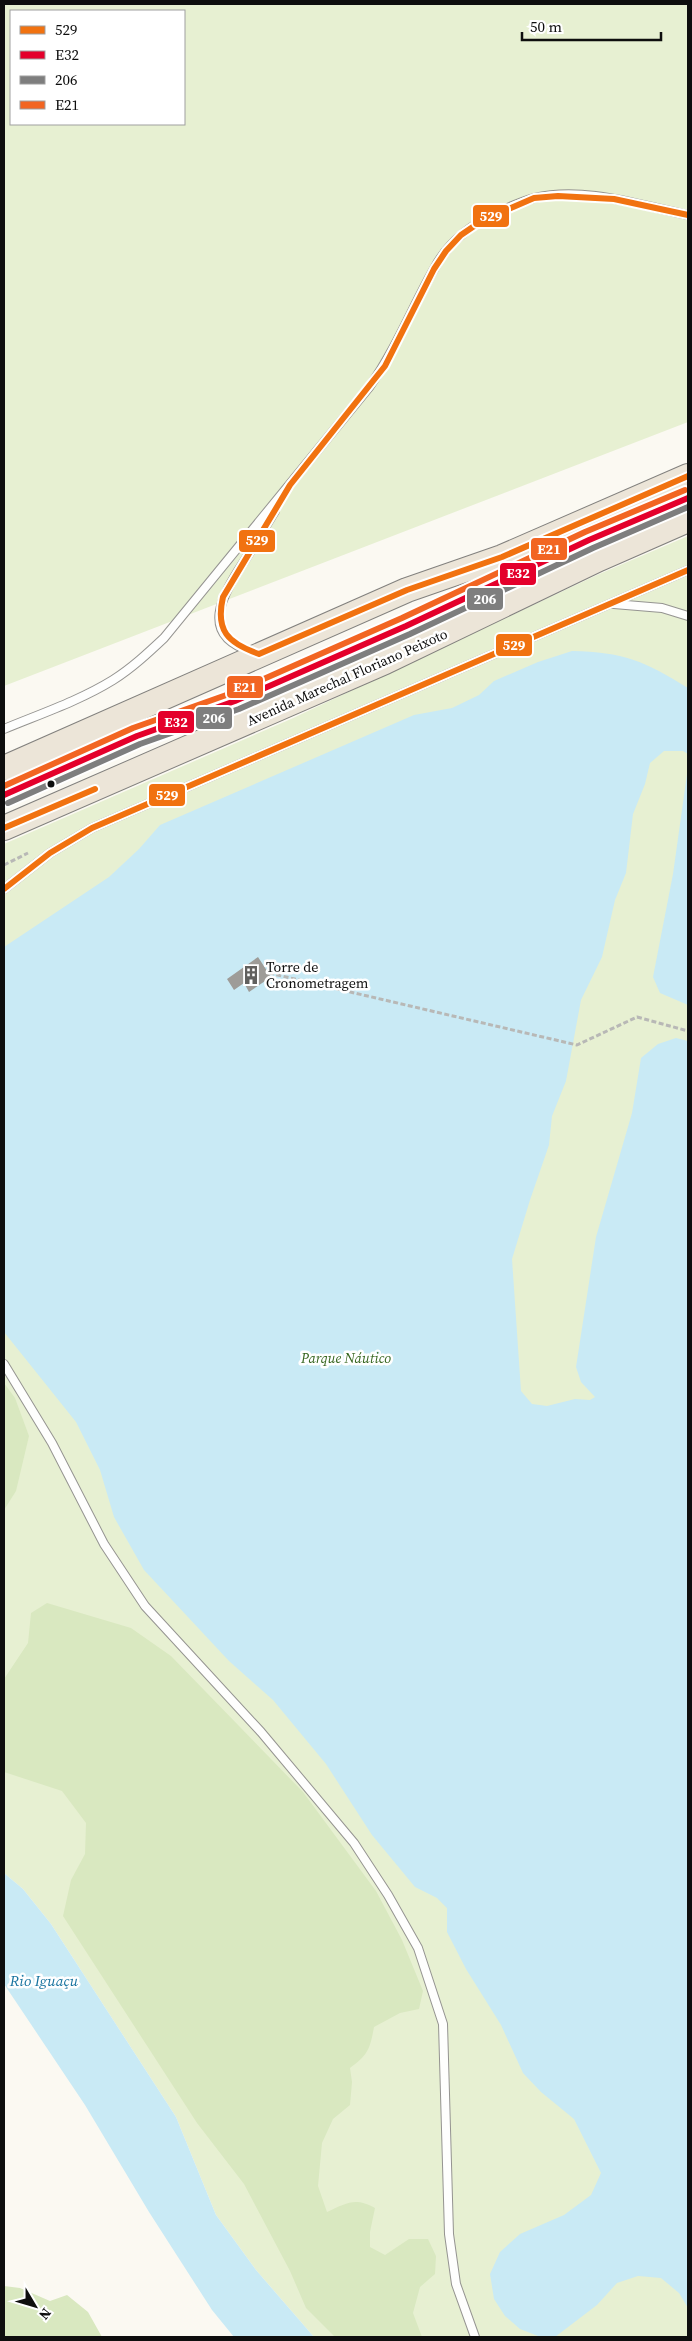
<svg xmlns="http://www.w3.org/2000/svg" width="692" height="2341" font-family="'Source Serif 4',serif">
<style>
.green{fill:#e7f0d2;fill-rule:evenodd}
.forest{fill:#d9e8c0}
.water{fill:#c9eaf5}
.building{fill:#9e9c98}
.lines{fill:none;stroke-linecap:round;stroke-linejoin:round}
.service-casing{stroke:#959491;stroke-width:10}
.primary-casing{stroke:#82817e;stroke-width:26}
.path{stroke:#b8b8b6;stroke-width:3;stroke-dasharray:5 2.5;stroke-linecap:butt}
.service{stroke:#fefefd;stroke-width:8}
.primary{stroke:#ece5d8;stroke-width:24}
.bus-1-casing{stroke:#fff;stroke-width:10}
.bus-2-casing{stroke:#fff;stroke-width:10}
.bus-3-casing{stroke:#fff;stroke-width:10}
.bus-4-casing{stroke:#fff;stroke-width:10}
.bus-1{stroke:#f17210;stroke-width:6}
.bus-2{stroke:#e4002b;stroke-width:6}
.bus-3{stroke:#7e7e7e;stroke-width:6}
.bus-4{stroke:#f26522;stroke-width:6}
.bus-dot{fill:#0e0e0e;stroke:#fff;stroke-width:2}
.labels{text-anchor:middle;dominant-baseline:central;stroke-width:5;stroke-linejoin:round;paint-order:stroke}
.street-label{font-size:14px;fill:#0e0e0e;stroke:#fff}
.poi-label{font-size:14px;fill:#0e0e0e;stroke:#fff;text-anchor:start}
.park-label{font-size:14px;font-style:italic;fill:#35651e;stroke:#fff}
.water-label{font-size:15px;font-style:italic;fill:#17739f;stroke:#fff}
.line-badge{stroke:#fff;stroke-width:2}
.badge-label{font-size:14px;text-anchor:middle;font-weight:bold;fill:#fff}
</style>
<rect width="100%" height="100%" fill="#fbf9f2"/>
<!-- green -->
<g class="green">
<path d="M4,4H688V422L4,686ZM11,11H184V124H11Z"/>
<polygon points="688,536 688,2337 314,2337 256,2270 216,2215 176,2117 51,1924 23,1889 4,1873 4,844 291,719 597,575"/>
</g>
<!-- forest -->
<g class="forest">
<polygon points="4,1383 15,1398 29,1436 16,1491 4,1510"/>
<path d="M47,1603L131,1628L171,1656L303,1792L376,1891L402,1940L423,1991L419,2009L400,2013L374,2027C370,2049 368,2055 350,2068L352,2082L350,2105L333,2119L322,2143L318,2186L327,2212C347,2203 355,2197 375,2208L370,2232V2247L385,2255L409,2239H428L436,2256L435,2274L420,2287L413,2313L422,2337H335L306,2308L290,2271L244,2184L197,2123L63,1916L71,1880L85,1854L86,1823L62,1791L4,1772V1679L28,1643L31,1613Z"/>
<polygon points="4,2286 20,2288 50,2301 67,2295 88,2312 102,2337 4,2337"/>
</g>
<!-- water -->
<g class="water">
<path d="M572,651C623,652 645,661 688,688V754L683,751H664L650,763L645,784L633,814L626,873L615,900L602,957L581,1000L566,1081L552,1116L549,1145L530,1200L512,1259L521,1391L532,1404L547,1406L575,1399L590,1400L595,1397L581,1382L576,1367L596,1237L632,1113L641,1058L658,1044L676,1038L688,1041V2308L679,2293L661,2278L638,2276L617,2283L597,2305L555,2337L538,2336L520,2329L505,2316L494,2299L490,2274L500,2252L520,2234L564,2215L591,2195L601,2173L574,2119L541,2092L523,2073L501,2025L466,1969L447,1932V1908L437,1898L415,1887L372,1835L326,1764L273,1700L229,1661L144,1570L114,1517L100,1470L76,1422L4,1332V947L109,877L139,849L160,825L414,715L452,708L479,695L494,681L538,662Z"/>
<polygon points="688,767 688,1005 660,993 653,977 673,874"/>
<polygon points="4,1873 23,1889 51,1924 176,2117 216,2215 256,2270 314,2337 234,2337 212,2310 149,2212 85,2105 4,1984"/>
</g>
<!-- building -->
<polygon class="building" points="258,957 271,977 249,992 244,983 234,990 227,979"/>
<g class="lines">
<!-- service casing -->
<g class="service-casing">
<g id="service">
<polyline points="614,604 662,608 688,616"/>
<path d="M253,652C196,635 224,593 245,560C255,544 265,527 275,511"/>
<path d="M4,729C40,714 79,701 113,680C132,668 148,653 164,638L370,386C396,349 412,308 434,269C447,244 469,226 495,214C507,208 520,202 534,198C584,186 639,205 688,215"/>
<polyline points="4,795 137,736 235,701 406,626 589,540 688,498"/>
<polyline points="4,889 50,853 92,828 688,570"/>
<polyline points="4,1364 52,1443 104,1544 145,1606 261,1732 354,1843 388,1895 418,1948 443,2024 449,2234 456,2284 475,2337"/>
</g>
</g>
<!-- primary casing -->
<g class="primary-casing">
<g id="primary">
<polyline points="4,768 407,590 502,557 688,476"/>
<polyline points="4,828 385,662 599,559 688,520"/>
</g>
</g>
<!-- path -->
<g class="path">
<polyline points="4,865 28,853"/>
<polyline points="269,973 577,1045 637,1017 688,1031"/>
</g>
<!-- service -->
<use href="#service" class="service"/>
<!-- primary -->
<use href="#primary" class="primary"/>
<!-- bus-1 casing -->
<g class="bus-1-casing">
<g id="bus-1">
<path d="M688,215L614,199L558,196L534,198L483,220L461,235L446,251L434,269L385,366L290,485L223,597C215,631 228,643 259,654L407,590L502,557L688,476"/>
<polyline points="4,828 95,789"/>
<polyline points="4,889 50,853 92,828 688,570"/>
</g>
</g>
<!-- bus-2 casing -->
<g class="bus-2-casing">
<polyline id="bus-2" points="4,795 137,736 235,701 406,626 589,540 688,498"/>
</g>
<!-- bus-3 casing -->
<g class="bus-3-casing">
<polyline id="bus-3" points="8,803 140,744 239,709 410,634 593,548 688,507"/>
</g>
<!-- bus-4 casing -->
<g class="bus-4-casing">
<polyline id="bus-4" points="4,786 133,728 232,693 402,618 585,532 685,490"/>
</g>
<!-- bus-1 -->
<use href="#bus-1" class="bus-1"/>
<!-- bus-2 -->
<use href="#bus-2" class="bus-2"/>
<!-- bus-3 -->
<use href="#bus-3" class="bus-3"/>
<!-- bus-4 -->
<use href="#bus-4" class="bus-4"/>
</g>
<!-- icons -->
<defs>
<g id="building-bare" transform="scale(1.5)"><path d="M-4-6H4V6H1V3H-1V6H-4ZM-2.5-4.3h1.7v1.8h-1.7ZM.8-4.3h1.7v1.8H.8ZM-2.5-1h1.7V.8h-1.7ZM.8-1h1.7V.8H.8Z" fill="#61605e" stroke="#fff" stroke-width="2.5" paint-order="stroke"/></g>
</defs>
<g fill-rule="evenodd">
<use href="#building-bare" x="251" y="975"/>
</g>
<!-- markers -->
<circle class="bus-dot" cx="51" cy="784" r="4.5"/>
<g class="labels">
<!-- street labels -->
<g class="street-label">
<text transform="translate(347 677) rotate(-24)">Avenida Marechal Floriano Peixoto</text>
</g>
<!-- poi labels -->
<g class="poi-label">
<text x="266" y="967">Torre de<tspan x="266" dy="16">Cronometragem</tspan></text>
</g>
<!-- park labels -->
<g class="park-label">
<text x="346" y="1358">Parque Náutico</text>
</g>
<!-- water labels -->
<g class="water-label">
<text x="44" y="1980">Rio Iguaçu</text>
</g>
</g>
<g class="line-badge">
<rect x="472" y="204" width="38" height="24" rx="5" fill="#f17210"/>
<rect x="238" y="529" width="38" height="24" rx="5" fill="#f17210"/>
<rect x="530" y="537" width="38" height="24" rx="5" fill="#f26522"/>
<rect x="499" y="562" width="38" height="24" rx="5" fill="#e4002b"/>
<rect x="466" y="587" width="38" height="24" rx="5" fill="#7e7e7e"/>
<rect x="495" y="633" width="38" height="24" rx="5" fill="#f17210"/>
<rect x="226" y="675" width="38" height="24" rx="5" fill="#f26522"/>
<rect x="195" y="706" width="38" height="24" rx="5" fill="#7e7e7e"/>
<rect x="157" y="710" width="38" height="24" rx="5" fill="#e4002b"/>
<rect x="148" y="783" width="38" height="24" rx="5" fill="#f17210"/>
</g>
<g class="badge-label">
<text x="491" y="221">529</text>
<text x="257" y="545">529</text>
<text x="549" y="554">E21</text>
<text x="518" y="578">E32</text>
<text x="485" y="604">206</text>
<text x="514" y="650">529</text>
<text x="245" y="692">E21</text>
<text x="214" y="723">206</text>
<text x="176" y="727">E32</text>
<text x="167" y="800">529</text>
</g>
<!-- border -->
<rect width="692" height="2341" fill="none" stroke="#0e0e0e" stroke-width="10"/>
<!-- legend -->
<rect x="10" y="10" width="175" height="115" fill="#ffffff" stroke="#9f9f9f"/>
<rect x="20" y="26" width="25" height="8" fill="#f17210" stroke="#9f9f9f"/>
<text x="55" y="35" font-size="15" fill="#0e0e0e">529</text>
<rect x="20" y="51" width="25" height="8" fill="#e4002b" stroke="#9f9f9f"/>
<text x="55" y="60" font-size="15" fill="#0e0e0e">E32</text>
<rect x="20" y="76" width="25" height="8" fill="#7e7e7e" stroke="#9f9f9f"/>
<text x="55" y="85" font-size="15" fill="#0e0e0e">206</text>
<rect x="20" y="101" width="25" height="8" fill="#f26522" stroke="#9f9f9f"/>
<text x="55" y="110" font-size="15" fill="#0e0e0e">E21</text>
<!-- north arrow -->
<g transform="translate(35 2306) rotate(128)" stroke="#ffffff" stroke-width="4" paint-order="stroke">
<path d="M0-4L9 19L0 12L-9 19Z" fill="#0e0e0e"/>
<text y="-8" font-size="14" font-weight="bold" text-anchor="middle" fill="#0e0e0e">N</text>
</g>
<!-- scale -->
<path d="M522 32v8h139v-8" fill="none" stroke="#0e0e0e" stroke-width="2.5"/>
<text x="530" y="32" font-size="15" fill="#0e0e0e" stroke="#ffffff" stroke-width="4" paint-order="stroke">50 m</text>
</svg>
